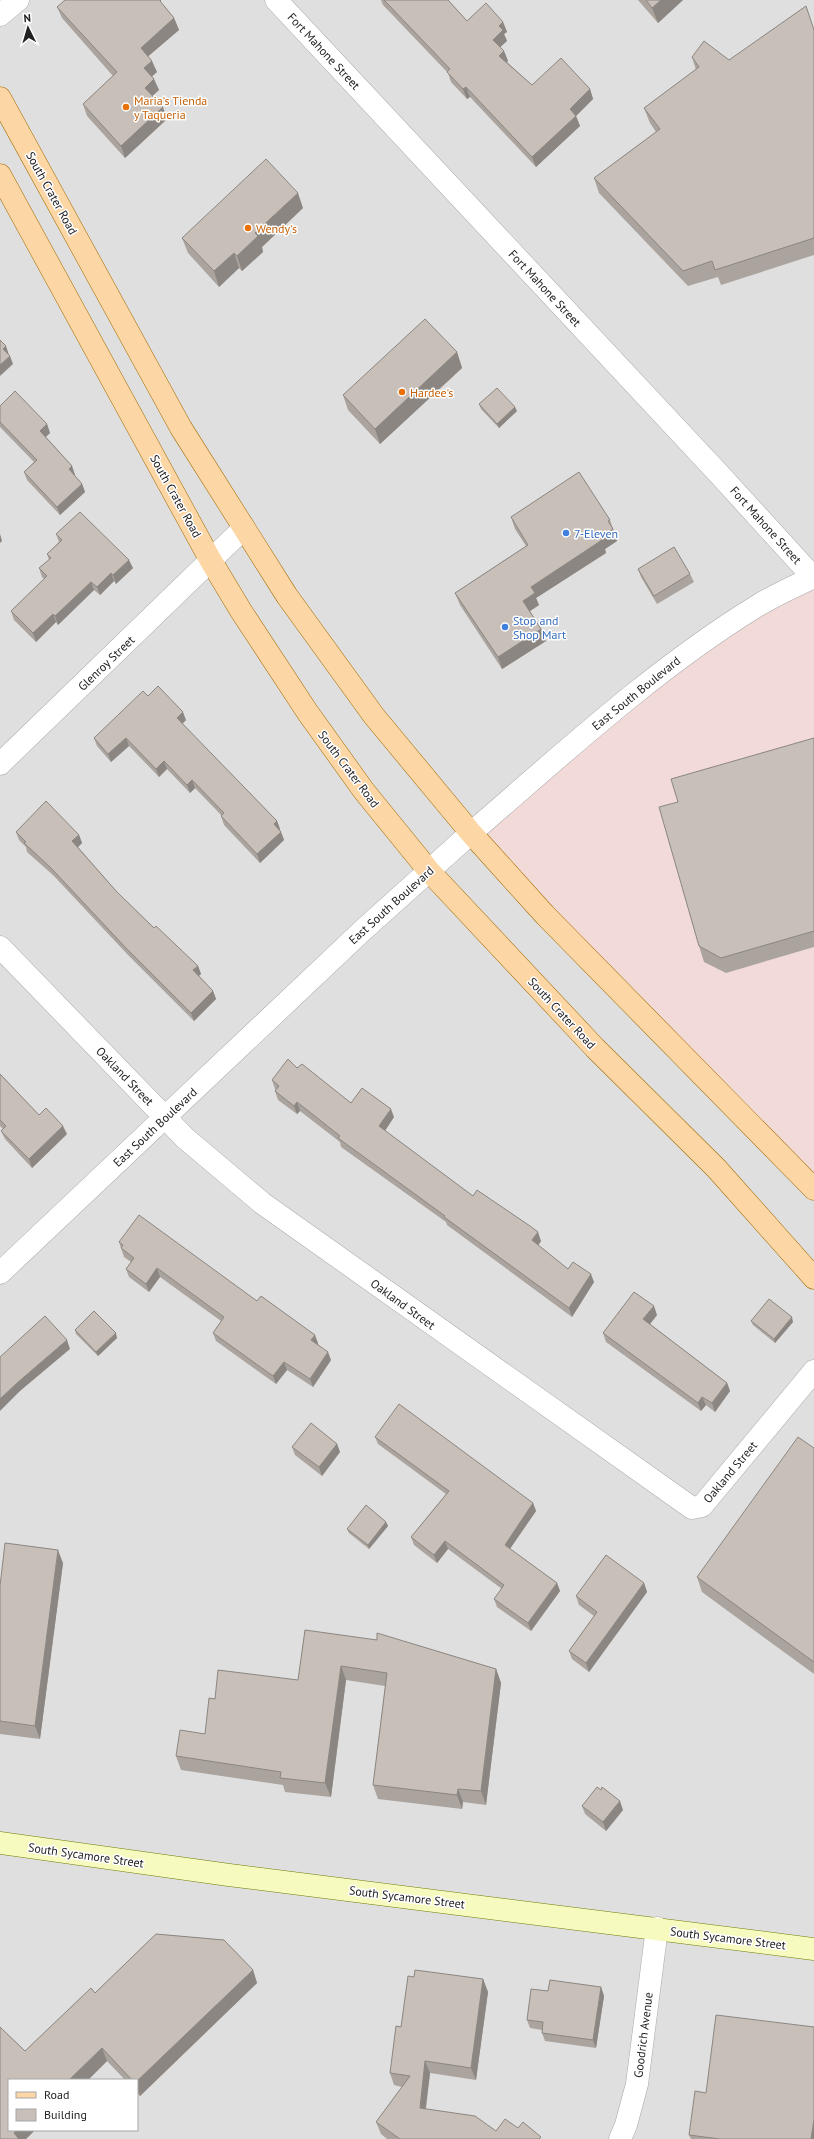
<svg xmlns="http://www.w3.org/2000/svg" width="814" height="2139" font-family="'PT Sans',sans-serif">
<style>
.residential{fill:#e0dfdf;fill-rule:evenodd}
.commercial{fill:#f2dad9}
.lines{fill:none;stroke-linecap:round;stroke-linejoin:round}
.minor-casing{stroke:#a9a9a9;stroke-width:23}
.tertiary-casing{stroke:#a9a9a9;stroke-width:23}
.secondary-casing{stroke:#707d05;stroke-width:23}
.primary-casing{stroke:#a06b00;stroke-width:23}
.minor{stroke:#fff;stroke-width:22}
.tertiary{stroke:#fff;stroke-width:22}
.secondary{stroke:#f7fabf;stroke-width:22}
.primary{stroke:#fcd6a4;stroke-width:22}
.wall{fill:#aba49e}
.shaded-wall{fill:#8b8681}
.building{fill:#c7bfb8;stroke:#8b8681}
.food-dot{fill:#e8710a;stroke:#fff;stroke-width:1.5}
.shop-dot{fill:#3f7fe0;stroke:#fff;stroke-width:1.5}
.labels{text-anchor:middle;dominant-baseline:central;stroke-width:3;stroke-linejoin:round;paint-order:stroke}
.street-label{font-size:12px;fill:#222;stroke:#fff}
.food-label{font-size:12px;fill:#c56008;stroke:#fff;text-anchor:start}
.shop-label{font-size:12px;fill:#366cbe;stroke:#fff;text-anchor:start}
</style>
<rect width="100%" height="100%" fill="#f2efe9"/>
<!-- residential -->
<path class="residential" d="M0,0H814V2139H0ZM9,2080H137V2130H9Z"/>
<!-- commercial -->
<polygon class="commercial" points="814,577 814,1182 471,833 703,641"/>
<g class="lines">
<!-- minor casing -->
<g class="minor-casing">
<g id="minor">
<polyline points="276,0 719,474 813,577"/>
<polyline points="0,15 18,0"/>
<polyline points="0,764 244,528"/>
<path d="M471,833C563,754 653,670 757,606C775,595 795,586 814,577"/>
<polyline points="0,947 185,1138 262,1203 692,1508 702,1506 814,1371"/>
<polyline points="620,2139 626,2125 637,2084 657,1928"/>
</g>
</g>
<!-- tertiary casing -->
<g class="tertiary-casing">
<polyline id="tertiary" points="0,1273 362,931 471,833"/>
</g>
<!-- secondary casing -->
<g class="secondary-casing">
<polyline id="secondary" points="0,1843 229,1875 814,1949"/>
</g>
<!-- primary casing -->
<g class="primary-casing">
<g id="primary">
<polyline points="0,98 181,428 287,596 374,716 471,833 545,915 814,1189"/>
<polyline points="0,175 211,561 241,611 308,713 364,791 429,871 595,1048 716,1168 814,1278"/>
</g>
</g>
<!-- minor -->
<use href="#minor" class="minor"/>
<!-- tertiary -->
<use href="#tertiary" class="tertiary"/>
<!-- secondary -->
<use href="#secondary" class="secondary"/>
<!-- primary -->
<use href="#primary" class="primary"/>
</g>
<!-- wall -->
<g class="wall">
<polygon points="381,0 448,0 467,21 503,22 507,32 504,34 507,41 500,47 504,51 508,61 507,62 532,85 590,89 593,99 576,116 580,126 536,167 470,97 467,99 451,82 448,73 383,5"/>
<polygon points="638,0 683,0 658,23"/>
<polygon points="163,5 174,18 179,30 148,56 157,72 152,76 159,90 152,96 167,119 125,158 87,116 83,104 113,76 62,18 57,7"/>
<polygon points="814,28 814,255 721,285 718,277 688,286 599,193 594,178 656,132 650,123 644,108 696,70 692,57 729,60"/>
<polygon points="303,208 262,247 263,252 242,271 239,268 219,287 188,253 182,238"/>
<polygon points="457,352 462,368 380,444 348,410 343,395"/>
<polygon points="479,404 517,411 499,428 481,409"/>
<polygon points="0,406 47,424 50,433 46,437 72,466 75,475 74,475 82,484 85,492 60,515 27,480 24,472 34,462 0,427"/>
<polygon points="511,517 610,520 617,541 605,549 606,553 536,598 539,605 530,611 541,629 546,641 502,669 460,605 455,593 526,546 515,529"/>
<polygon points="56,534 133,568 116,584 114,581 100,595 94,590 58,625 56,622 36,642 14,620 11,611 44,579 42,577 39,568 49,560 47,554 59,542"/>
<polygon points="638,569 690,574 694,582 657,604 641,577"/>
<polygon points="148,696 186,720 182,724 277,821 280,829 280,830 284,840 260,863 224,825 221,816 222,816 195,788 190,793 167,769 159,777 129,746 111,762 97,746 94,738"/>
<polygon points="814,738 814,947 726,973 704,962 699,946 678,802"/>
<polygon points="16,832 79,835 82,843 78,847 117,892 154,928 198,966 201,974 199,976 213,991 216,999 194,1021 128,955 54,876 27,852 26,847 19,840"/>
<polygon points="297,1068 351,1103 394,1117 385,1131 473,1196 541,1241 538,1245 568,1269 594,1282 572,1317 447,1225 446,1222 341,1147 340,1142 300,1111 297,1114 278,1100 275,1091 276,1090 275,1089 272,1080"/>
<polygon points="0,1074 39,1115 67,1134 32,1168 5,1139 1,1131 3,1129 0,1126"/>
<polygon points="119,1242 257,1301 318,1343 318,1344 331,1360 313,1387 287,1370 276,1384 216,1341 213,1333 221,1321 160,1277 149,1292 129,1277 126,1269 131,1262 124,1257"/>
<polygon points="657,1315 650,1324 727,1383 730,1391 715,1412 706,1405 701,1411 606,1342 603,1333"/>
<polygon points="751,1321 793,1322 775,1343 753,1325"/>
<polygon points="75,1330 117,1338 98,1356 76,1334"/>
<polygon points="375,1437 533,1503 536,1511 510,1549 557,1583 560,1591 531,1631 497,1607 494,1599 502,1589 448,1549 437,1563 414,1545 411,1537 446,1494 378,1444"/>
<polygon points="337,1444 340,1452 322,1476 295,1455 292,1447"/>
<polygon points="814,1448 814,1674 702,1592 697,1577"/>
<polygon points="386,1522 388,1526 369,1549 349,1533 347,1529"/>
<polygon points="63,1563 40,1739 0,1734 0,1586"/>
<polygon points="644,1583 647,1592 589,1672 572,1659 569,1651 594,1616 579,1605 576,1596"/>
<polygon points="305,1630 496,1669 501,1683 486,1805 463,1802 462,1809 378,1799 373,1785 385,1686 346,1680 331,1797 285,1792 283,1785 181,1770 176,1756 205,1734 215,1699 298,1680"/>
<polygon points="582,1806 623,1810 606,1831 585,1814"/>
<polygon points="156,1934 224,1940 253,1970 257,1983 140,2096 137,2093 137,2080 125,2080 107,2061 88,2080 9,2080 9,2130 35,2130 26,2139 0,2139 0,2027 25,2051 91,1988 95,1993"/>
<polygon points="483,1979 488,1992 476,2080 430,2073 426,2109 496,2131 518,2128 541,2139 387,2139 381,2134 376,2122 402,2087 394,2085 390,2073 401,2027"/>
<polygon points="601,1987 604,1996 596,2048 545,2041 542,2033 542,2030 530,2028 527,2020"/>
<polygon points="706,2093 814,2139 691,2139 689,2135"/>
</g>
<!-- shaded-wall -->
<g class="shaded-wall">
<polygon points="661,0 683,0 658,23 652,8"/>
<polygon points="174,18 179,30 145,59 141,48"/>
<polygon points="503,22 507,32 504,34 507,41 497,50 493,40 499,26"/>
<polygon points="504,51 508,61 503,66 499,56"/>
<polygon points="152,61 157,72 149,79 144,68"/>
<polygon points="154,79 159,90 149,99 145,88"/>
<polygon points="466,87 470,97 467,99 463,89"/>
<polygon points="590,89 593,99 573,119 570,109"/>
<polygon points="163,107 167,119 125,158 121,146"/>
<polygon points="576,116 580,126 536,167 532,157"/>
<polygon points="298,193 303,208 262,247 263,252 242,271 237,256 255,233"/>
<polygon points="234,253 239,268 219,287 214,271"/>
<polygon points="6,346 9,355 3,349"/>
<polygon points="457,352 462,368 380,444 375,429"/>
<polygon points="10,356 13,364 0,376 0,365"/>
<polygon points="515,407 517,411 499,428 497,424"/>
<polygon points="47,424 50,433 43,439 40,431"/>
<polygon points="72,466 75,475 72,478 69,469"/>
<polygon points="82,484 85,492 60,515 57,507"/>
<polygon points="613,529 617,541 605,549 606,553 536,598 539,605 527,613 523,601 531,587"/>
<polygon points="0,534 2,541 0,543"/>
<polygon points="129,560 133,568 116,584 113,575"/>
<polygon points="111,573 114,581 100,595 97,587"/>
<polygon points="91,582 94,590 58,625 55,616"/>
<polygon points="53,614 56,622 36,642 33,633"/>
<polygon points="541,629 546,641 502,669 498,657"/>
<polygon points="183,712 186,720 180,726 177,718"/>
<polygon points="126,738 129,746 111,762 108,754"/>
<polygon points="164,761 167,769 159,777 156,769"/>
<polygon points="192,780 195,788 190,793 187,785"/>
<polygon points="277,821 280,829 277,832 274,824"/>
<polygon points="281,832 284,840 260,863 257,854"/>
<polygon points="79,835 82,843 75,850 72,841"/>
<polygon points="198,966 201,974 196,978 193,970"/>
<polygon points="213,991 216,999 194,1021 191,1013"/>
<polygon points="297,1102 300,1111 297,1114 294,1106"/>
<polygon points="391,1109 394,1117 382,1135 379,1126"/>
<polygon points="63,1126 67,1134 32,1168 29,1159"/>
<polygon points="538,1232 541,1241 536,1249 532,1240"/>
<polygon points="157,1268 160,1277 149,1292 146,1284"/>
<polygon points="591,1274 594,1282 572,1317 569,1308"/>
<polygon points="654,1306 657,1315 647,1328 643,1319"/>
<polygon points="792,1317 793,1322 775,1343 774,1339"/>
<polygon points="116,1333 117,1338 98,1356 96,1352"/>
<polygon points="315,1335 318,1343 314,1349 311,1340"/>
<polygon points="67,1340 70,1349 20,1391 0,1411 0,1399 17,1383"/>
<polygon points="328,1352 331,1360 313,1387 310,1379"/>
<polygon points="284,1362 287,1370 276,1384 273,1376"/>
<polygon points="727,1383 730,1391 715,1412 712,1403"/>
<polygon points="702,1397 706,1405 701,1411 698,1403"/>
<polygon points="337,1444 340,1452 322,1476 319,1467"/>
<polygon points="533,1503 536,1511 507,1553 505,1545"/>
<polygon points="386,1522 388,1526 369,1549 368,1545"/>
<polygon points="445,1541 448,1549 437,1563 434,1555"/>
<polygon points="58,1550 63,1563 40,1739 35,1726"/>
<polygon points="557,1583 560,1591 531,1631 528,1623"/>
<polygon points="644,1583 647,1592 589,1672 586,1663"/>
<polygon points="341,1666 346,1680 331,1797 325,1783"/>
<polygon points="496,1669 501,1683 486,1805 481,1791"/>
<polygon points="458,1789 463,1802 462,1809 457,1795"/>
<polygon points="620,1801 623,1810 606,1831 603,1822"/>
<polygon points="253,1970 257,1983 140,2096 137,2088 137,2081"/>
<polygon points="483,1979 488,1992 476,2080 471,2068"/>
<polygon points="601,1987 604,1996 596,2048 593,2040"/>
<polygon points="102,2048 107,2061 88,2080 69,2080"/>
<polygon points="425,2061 430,2073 424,2120 420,2108"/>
<polygon points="814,2119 814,2139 811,2139"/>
<polygon points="17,2130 35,2130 26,2139 16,2139 14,2133"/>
</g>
<!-- building -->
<g class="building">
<polygon points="65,0 161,0 160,1 174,18 141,48 152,61 144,68 154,79 145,88 163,107 121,146 83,104 117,72 57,7"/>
<polygon points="384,0 448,0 467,21 486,3 503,22 499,26 503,30 493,40 504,51 499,56 532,85 561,58 590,89 570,109 576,116 532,157 466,87 463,89 447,72 450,69"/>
<polygon points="646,0 661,0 652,8"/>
<polygon points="806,6 814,30 814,238 715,270 712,261 683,271 594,178 660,129 644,108 699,67 692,57 704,41 729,60"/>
<polygon points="266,159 298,193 255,233 258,236 237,256 234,253 214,271 182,238"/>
<polygon points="425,319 457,352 375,429 343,395"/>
<polygon points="0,340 6,346 3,349 10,356 0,365"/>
<polygon points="497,388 515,407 497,424 479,404"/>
<polygon points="15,391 47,424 40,431 72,466 69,469 82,484 57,507 24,472 37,460 0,422 0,406"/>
<polygon points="579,472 610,520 608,521 613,529 600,537 602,540 531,587 535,593 523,601 541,629 498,657 455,593 528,545 511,517"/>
<polygon points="80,512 129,560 113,575 111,573 97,587 91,582 55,616 53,614 33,633 11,611 47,576 39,568 51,558 47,554 62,540 56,534"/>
<polygon points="674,547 690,574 654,596 638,569"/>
<polygon points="158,686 183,712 177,718 277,821 274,824 281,832 257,854 221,816 224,813 192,780 187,785 164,761 156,769 126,738 108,754 94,738 143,691 148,696"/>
<polygon points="814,738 814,931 721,958 699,946 659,807 678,802 671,779"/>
<polygon points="46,801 79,835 72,841 117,892 154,928 156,926 198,966 193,970 213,991 191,1013 125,947 51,868 24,843 26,842 16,832"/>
<polygon points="288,1059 297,1068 302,1064 351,1103 362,1088 391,1109 379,1126 473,1196 477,1190 530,1226 538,1232 532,1240 568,1269 573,1262 591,1274 569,1308 444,1217 445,1216 338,1138 340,1136 297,1102 294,1106 275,1091 279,1086 272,1080"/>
<polygon points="0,1074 39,1115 46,1108 63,1126 29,1159 1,1131 6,1126 0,1120"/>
<polygon points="139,1215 257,1301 261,1296 315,1335 311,1340 328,1352 310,1379 284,1362 273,1376 213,1333 224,1317 157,1268 146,1284 126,1269 134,1258 121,1248 123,1245 119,1242"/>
<polygon points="634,1292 654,1306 643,1319 727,1383 712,1403 702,1397 698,1403 603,1333"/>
<polygon points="769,1299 792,1317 774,1339 751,1321"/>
<polygon points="94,1311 116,1333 96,1352 75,1330"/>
<polygon points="45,1316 67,1340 17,1383 0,1399 0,1357"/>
<polygon points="399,1404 533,1503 505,1545 557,1583 528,1623 494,1599 504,1585 445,1541 434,1555 411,1537 449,1491 375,1437"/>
<polygon points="311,1423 337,1444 319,1467 292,1447"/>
<polygon points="798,1437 814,1448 814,1662 697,1577"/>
<polygon points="366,1505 386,1522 368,1545 347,1529"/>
<polygon points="5,1543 58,1550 35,1726 0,1721 0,1586"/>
<polygon points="606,1555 644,1583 586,1663 569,1651 597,1612 576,1596"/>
<polygon points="305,1630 377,1640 377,1633 496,1669 481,1791 458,1789 457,1795 373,1785 387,1673 341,1666 325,1783 280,1778 281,1772 176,1756 180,1730 205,1734 209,1698 215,1699 218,1670 298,1680"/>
<polygon points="597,1787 601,1790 602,1787 620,1801 603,1822 582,1806"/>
<polygon points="156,1934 224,1940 253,1970 137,2081 137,2080 132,2080 102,2048 69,2080 9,2080 9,2130 17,2130 14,2133 19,2139 0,2139 0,2027 25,2051 91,1988 95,1993"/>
<polygon points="415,1970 483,1979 471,2068 425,2061 420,2108 475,2116 496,2131 505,2119 518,2128 523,2122 541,2137 539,2139 400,2139 376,2122 410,2076 390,2073 396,2026 401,2027 408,1976 414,1977"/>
<polygon points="550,1980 601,1987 593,2040 542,2033 543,2022 527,2020 531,1989 548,1991"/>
<polygon points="716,2015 814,2027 814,2119 811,2139 720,2139 689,2135 695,2091 706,2093"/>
</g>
<!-- markers -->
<g class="food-dot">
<circle cx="126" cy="107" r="4"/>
<circle cx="248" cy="228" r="4"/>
<circle cx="402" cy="392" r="4"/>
</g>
<g class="shop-dot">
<circle cx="566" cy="533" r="4"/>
<circle cx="505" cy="627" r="4"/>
</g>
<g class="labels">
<!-- street labels -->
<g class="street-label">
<text transform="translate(324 51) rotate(47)">Fort Mahone Street</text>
<text transform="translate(52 193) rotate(61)">South Crater Road</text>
<text transform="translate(545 288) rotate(47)">Fort Mahone Street</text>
<text transform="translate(176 496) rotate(61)">South Crater Road</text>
<text transform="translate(766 525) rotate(48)">Fort Mahone Street</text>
<text transform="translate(106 663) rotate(-44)">Glenroy Street</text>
<text transform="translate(636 693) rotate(-39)">East South Boulevard</text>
<text transform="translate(349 769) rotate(53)">South Crater Road</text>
<text transform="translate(391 905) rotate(-42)">East South Boulevard</text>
<text transform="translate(562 1013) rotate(47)">South Crater Road</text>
<text transform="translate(125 1076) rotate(46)">Oakland Street</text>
<text transform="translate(155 1127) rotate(-43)">East South Boulevard</text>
<text transform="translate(403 1304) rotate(36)">Oakland Street</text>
<text transform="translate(730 1472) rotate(-50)">Oakland Street</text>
<text transform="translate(86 1855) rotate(8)">South Sycamore Street</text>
<text transform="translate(407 1897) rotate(7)">South Sycamore Street</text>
<text transform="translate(728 1938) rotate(7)">South Sycamore Street</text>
<text transform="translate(643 2035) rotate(-83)">Goodrich Avenue</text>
</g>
<!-- food labels -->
<g class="food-label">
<text x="134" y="100">Maria's Tienda<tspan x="134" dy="14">y Taqueria</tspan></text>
<text x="256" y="228">Wendy's</text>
<text x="410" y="392">Hardee's</text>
</g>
<!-- shop labels -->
<g class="shop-label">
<text x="574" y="533">7-Eleven</text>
<text x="513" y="620">Stop and<tspan x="513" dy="14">Shop Mart</tspan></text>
</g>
</g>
<!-- legend -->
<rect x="8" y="2079" width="130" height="52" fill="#ffffff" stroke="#a7a7a7"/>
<rect x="16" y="2092" width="20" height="6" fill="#fcd6a4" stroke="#a7a7a7"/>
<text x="44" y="2099" font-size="12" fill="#222222">Road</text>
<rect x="16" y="2109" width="20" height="12" fill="#c7bfb8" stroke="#a7a7a7"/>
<text x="44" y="2119" font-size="12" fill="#222222">Building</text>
<!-- north arrow -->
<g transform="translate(28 28) rotate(355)" stroke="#ffffff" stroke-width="3" paint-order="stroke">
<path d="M0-3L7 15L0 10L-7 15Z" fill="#222222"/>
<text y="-6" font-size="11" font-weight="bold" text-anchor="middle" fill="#222222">N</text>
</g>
</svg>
